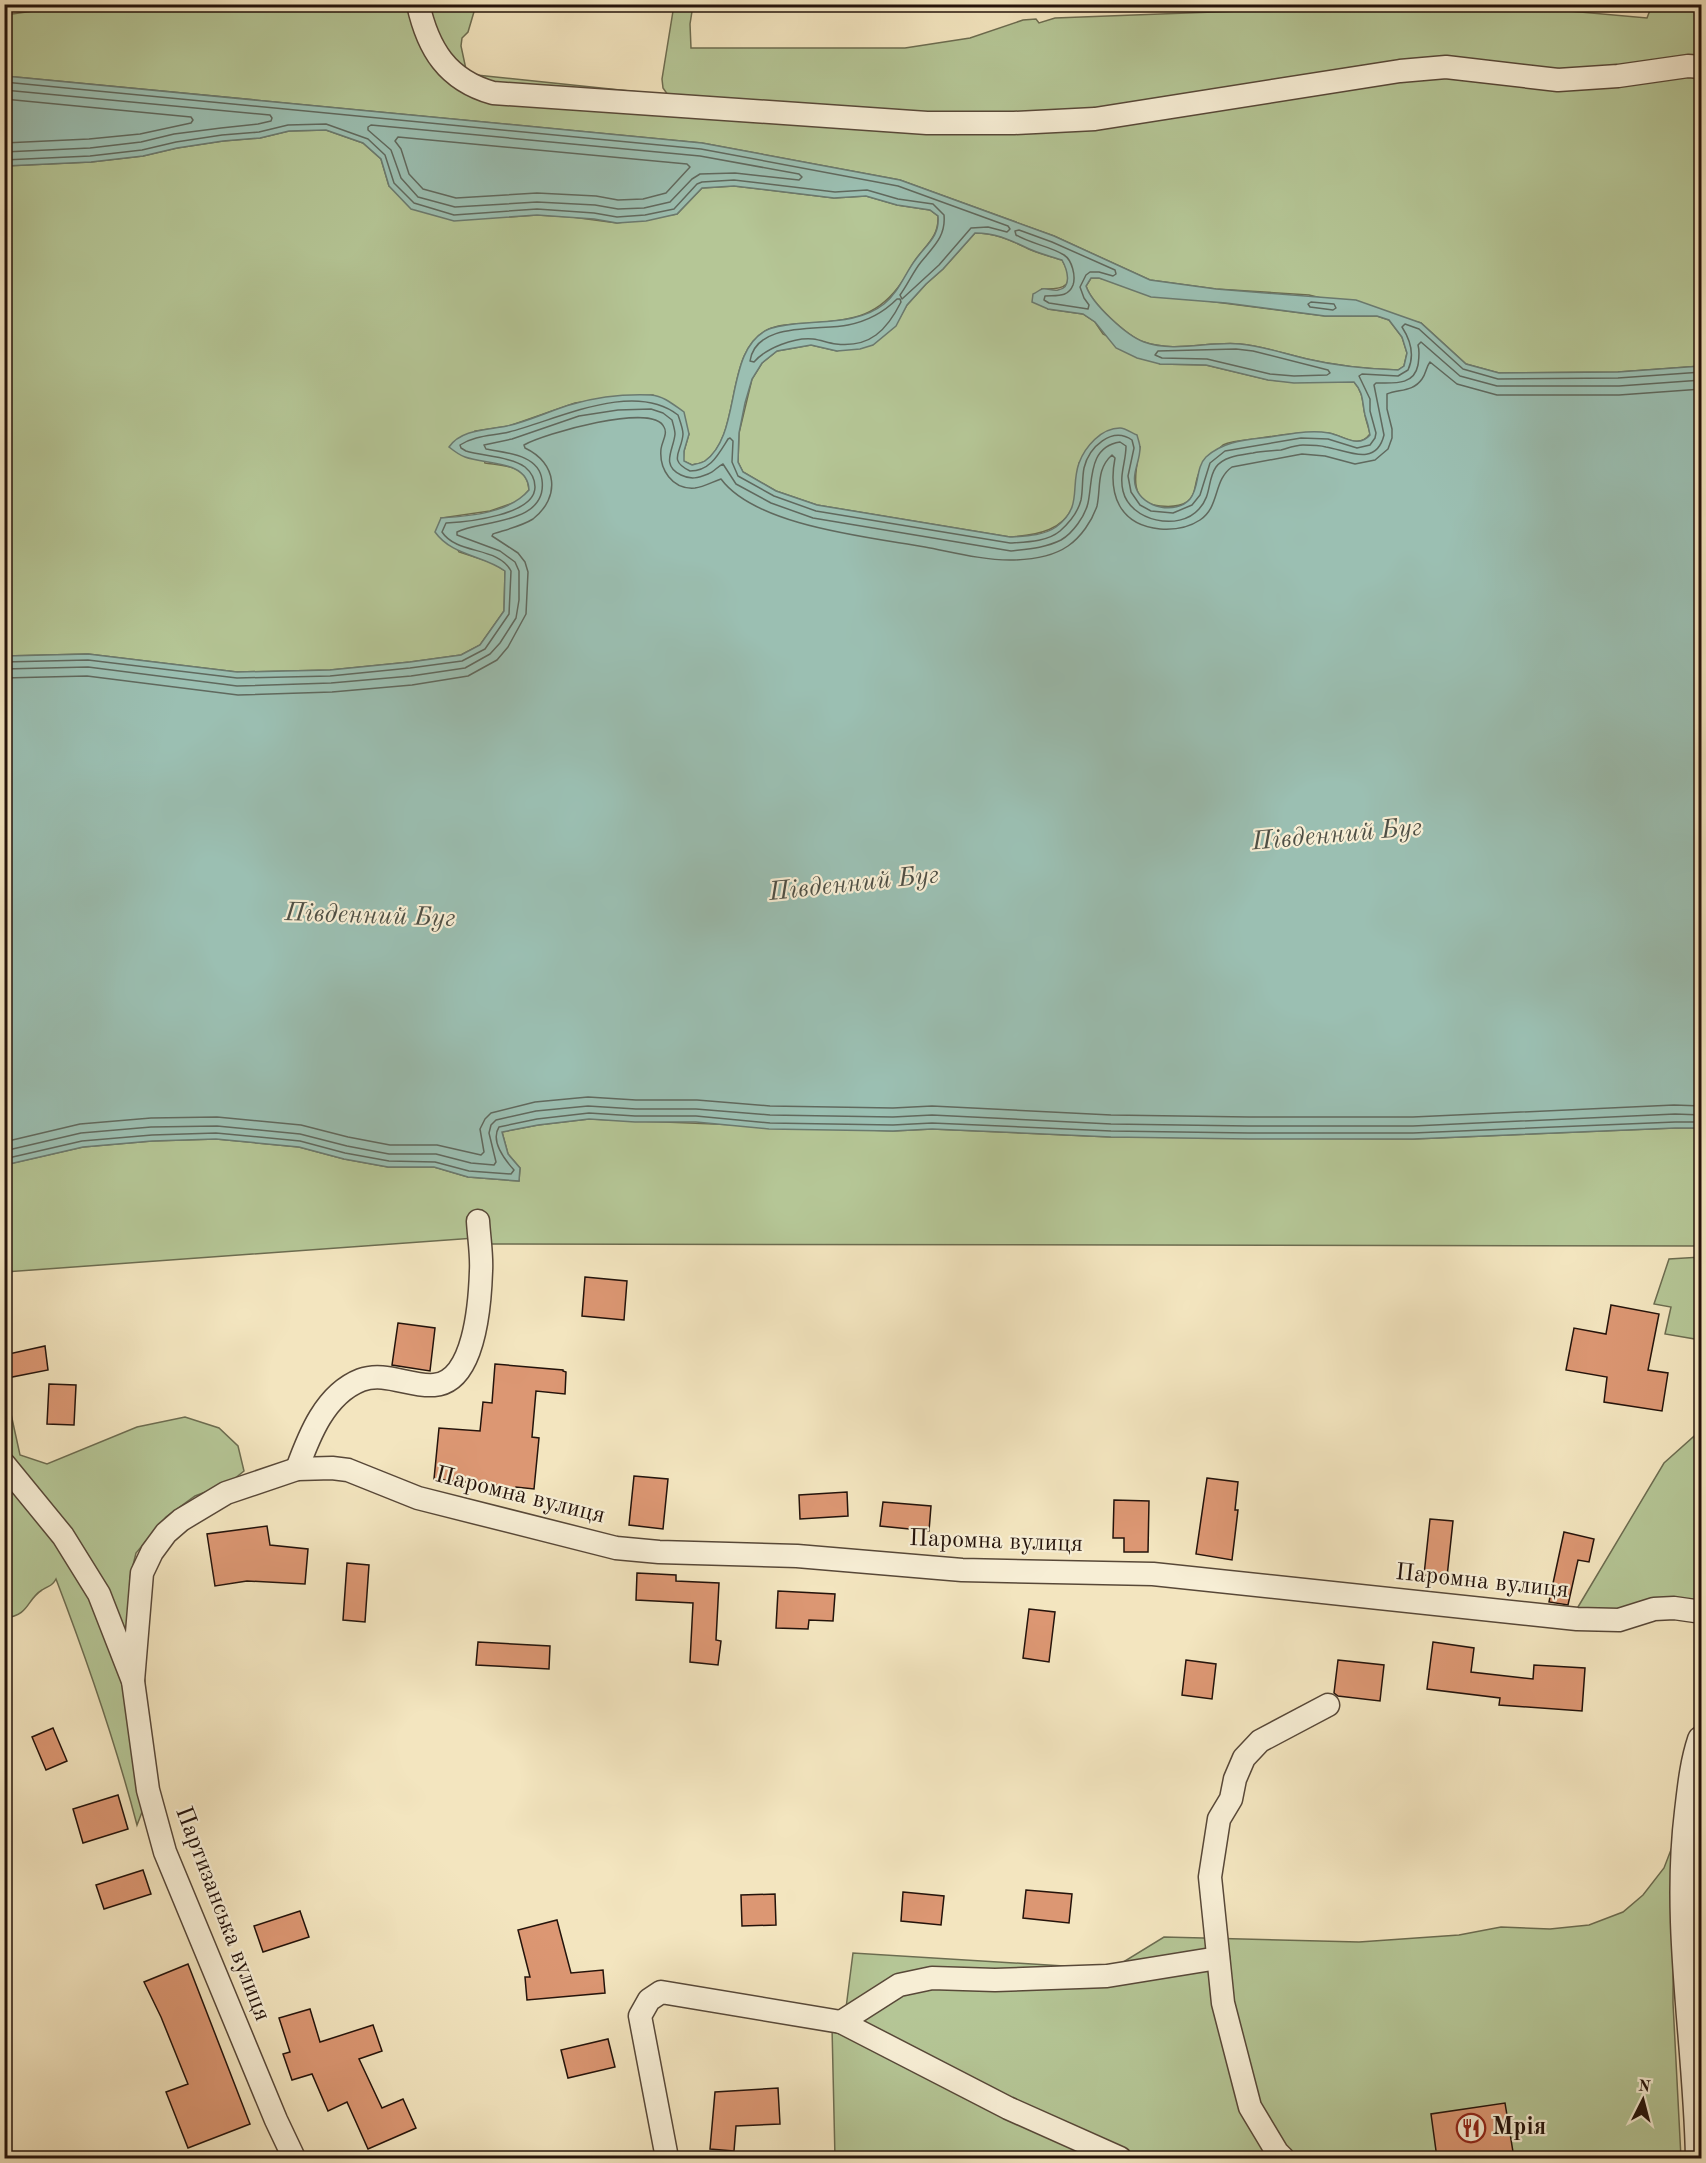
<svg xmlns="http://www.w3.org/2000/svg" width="1706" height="2163" font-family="'Old Standard TT',serif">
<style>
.green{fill:#b5c696;stroke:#6c6c50;stroke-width:1.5}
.water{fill:#9bbfb2;stroke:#6b7a6f;stroke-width:1.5;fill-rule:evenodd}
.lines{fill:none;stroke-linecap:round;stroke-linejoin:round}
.shore{stroke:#60695e;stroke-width:1.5}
.building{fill:#dc9773;stroke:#24130b;stroke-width:1.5}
.minor-casing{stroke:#584838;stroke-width:25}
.tertiary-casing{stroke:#584838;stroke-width:31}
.minor{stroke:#f7eed5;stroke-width:22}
.tertiary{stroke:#f7eed5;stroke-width:28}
.labels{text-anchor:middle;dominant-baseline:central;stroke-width:4.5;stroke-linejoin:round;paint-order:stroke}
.street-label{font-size:24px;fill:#24130b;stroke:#f7eed5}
.poi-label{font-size:24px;font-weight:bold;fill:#24130b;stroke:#f7eed5;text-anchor:start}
.water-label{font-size:26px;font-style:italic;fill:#4e4f45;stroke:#f7eed5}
</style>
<rect width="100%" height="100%" fill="#f3e5bf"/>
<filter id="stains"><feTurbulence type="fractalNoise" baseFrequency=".00333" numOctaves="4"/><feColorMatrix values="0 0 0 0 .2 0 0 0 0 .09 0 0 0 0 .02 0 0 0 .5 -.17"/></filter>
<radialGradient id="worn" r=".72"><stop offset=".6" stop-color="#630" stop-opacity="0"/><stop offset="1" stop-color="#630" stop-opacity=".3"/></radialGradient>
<!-- green -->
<g class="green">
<polygon points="1268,4 1490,4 1647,18 1652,5 1701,5 1701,366 1618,372 1499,373 1466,364 1421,323 1309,295 1216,289 1150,280 1054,236 900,180 702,143 5,76 5,15 76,5 476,5 468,32 462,38 461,46 467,74 668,95 663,88 662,79 674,5 693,5 690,24 691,48 905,48 970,38 1023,20 1036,19 1039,23 1055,18 1266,10"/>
<path d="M326,130L363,143L381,159L389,186L510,217L537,215L572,217L617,223L677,214L702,188L734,186L834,198L866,196L897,205L930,210L938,216C939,236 927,244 916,259C911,266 907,275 902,282C878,317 854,319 815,323C801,324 782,323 769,329C723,349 743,435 705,461C702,463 696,464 692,465L683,461L684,451L689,434L653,395L617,397L575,403L509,426L475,431L485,463C505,466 528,465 529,490L519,501L490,511L441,518L459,552L493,563L505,571L504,611L480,645L461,655L410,662L330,670L237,672L88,654L5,656V166L91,162L143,156L177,148L223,141L260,138L289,131Z"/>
<path d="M975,233C994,233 1008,239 1025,247C1036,253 1050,256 1062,260C1076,285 1066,290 1042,289L1048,309L1083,314L1095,322L1103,334L1160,364L1206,365L1269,380L1294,382H1354C1364,393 1362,402 1365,415C1366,421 1369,428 1370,434C1358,450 1344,435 1328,433C1310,431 1273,436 1255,439C1245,440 1231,441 1223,445C1219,448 1201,468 1199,473C1194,483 1197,495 1187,502C1179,507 1169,507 1160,506C1126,503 1136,469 1140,447L1079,463C1077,475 1078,489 1075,501C1066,531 1037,535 1010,537L817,505L776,491L743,472L738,462L739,433L752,379L762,363L777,351L811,345L837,351L895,326L907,305L926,284L943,269Z"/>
<path d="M1091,278H1099L1192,299L1325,316H1377L1389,320L1402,337L1407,353L1404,366L1398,370C1367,369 1337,366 1307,359C1285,354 1263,346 1240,344C1209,341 1175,353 1144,342C1127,336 1092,304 1086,286Z"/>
<polygon points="589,1119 893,1131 932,1129 1111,1137 1414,1139 1675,1128 1701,1128 1702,1246 490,1244 475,1238 5,1272 4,1165 83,1147 152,1141 216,1139 299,1147 344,1159 388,1167 434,1167 468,1177 519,1181 520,1168 508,1154 502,1132 538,1125"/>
<polygon points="1701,1257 1701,1340 1665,1334 1671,1307 1654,1304 1669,1259"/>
<path d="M4,1382L20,1455L47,1464L137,1427L185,1417L219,1428L238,1446L244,1471L229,1483L195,1496L166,1517L136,1553L130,1577V1611L144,1807L137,1825C115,1741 87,1660 56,1579C52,1587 49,1585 42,1590C26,1600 30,1615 5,1618Z"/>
<polygon points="1701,1430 1701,1604 1610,1616 1575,1612 1664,1463"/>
<polygon points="1674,1842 1673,2003 1681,2158 835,2158 832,2027 846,2008 853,1953 1112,1969 1164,1937 1359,1942 1459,1935 1501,1927 1550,1929 1589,1925 1623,1912 1643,1895 1664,1868"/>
</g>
<!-- water -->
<path class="water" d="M5,76L702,143L900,180L1054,236L1150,280L1216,289L1356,300L1421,323L1466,364L1499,373L1618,372L1701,366V1128H1675L1413,1139H1249L1111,1137L932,1129L893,1131L769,1129L696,1122H635L589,1119L538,1125L502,1132L508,1154L520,1168L519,1181L468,1177L434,1167H388L344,1159L299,1147L216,1139L152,1141L83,1147L5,1165V656L88,654L237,672L330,670L410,662L461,655L480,645L504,611L505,571C483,555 452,556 435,532L441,518C471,516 509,513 529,490C528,460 487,465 465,457C459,455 454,451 449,447C461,429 488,430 507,426C530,421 551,410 573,404C597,397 626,394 651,395C664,396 674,405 684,412L689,434L684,451V461L692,465C696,464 702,463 705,461C743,434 723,349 769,329C774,327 782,326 787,325C819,320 858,325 884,304C899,292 905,273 916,259C927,244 940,236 938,216L930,210L897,205L866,196L834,198L734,186L702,188L677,214L646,221L617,223L594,219L537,215L454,221L411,209L389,186L381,159L363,143L326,130L289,131L260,138L223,141L177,148L143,156L91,162L5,166ZM975,233C995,233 1008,239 1025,247C1036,253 1050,256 1062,260C1067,269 1073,288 1058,290C1053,291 1047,288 1042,289C1039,290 1036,293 1033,294L1032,302L1048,309L1083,314L1095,322L1116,348L1137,358L1160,364L1206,365L1268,380L1294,383L1354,382C1364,393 1362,402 1365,415C1367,421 1369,428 1370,435C1358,449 1344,436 1329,433C1306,429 1284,436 1261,438C1242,440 1221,443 1206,457C1195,468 1200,487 1190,499C1176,515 1143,508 1136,488C1131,474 1140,462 1140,448C1140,444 1138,439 1137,435C1132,433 1125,428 1120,428C1101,428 1085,447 1079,463C1070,488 1083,507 1056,527C1043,536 1025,536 1010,537L817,505L776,491L743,472L738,462L739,433L745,403L752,379L762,363L777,351L811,345L837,351L860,349L873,345L896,326L907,305L926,284L943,269ZM1091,278H1099L1151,297L1226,303L1325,316H1377L1389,320L1402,337L1407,353L1404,366L1398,370C1367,369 1337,366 1307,359C1285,354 1263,346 1240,344C1209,341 1175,353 1144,342C1127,336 1092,304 1086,286Z"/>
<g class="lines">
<!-- shore -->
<g class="shore">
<path d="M4,82L701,149L898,186L1008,226L1010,229L1007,232L988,227L971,228L939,265L902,299L900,295C908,284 913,272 921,262C934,246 946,236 944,215L933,204L898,199L867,190L835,192L734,180L702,182L697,184L674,209L645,215L617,217L594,213L537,209L454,215L414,203L394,183L385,155L368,139L326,124L288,125L259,132L222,135L176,142L142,150L90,156L4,160"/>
<polyline points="4,90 270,115 272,118 271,121 258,124 221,128 174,134 141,142 90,148 4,152"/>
<polyline points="4,99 191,117 193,120 191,123 140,134 89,139 4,143"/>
<polygon points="371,125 700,156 799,174 802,177 799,180 735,173 700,174 692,179 670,202 644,208 618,209 595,205 537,202 455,207 418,197 401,178 391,150 368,130 368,127"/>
<polygon points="398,137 687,164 690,167 666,193 643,199 618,200 596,196 537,193 456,198 423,189 409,174 401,149 395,141"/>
<path d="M1019,230L1052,242L1115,270L1116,274L1113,276L1099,272H1090L1086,275L1080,287L1084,298L1089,305L1088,309L1049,303L1044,300L1045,296C1056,295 1068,298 1073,285C1076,276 1072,260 1064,255C1050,246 1031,244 1016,235L1015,231Z"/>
<path d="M897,299H900L901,302C887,330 870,348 836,344C828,343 821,340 813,339C795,337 766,348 754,362L750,361C756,321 819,331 848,325C868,321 883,313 897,299Z"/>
<polygon points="1311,302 1334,304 1336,308 1333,310 1310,307 1308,304"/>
<polygon points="1236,349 1253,351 1328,370 1330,373 1327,375 1294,376 1270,374 1207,359 1162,358 1155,355 1158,351"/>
<path d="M4,662L88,660L237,678L330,676L410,668L462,661L485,649L509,614L511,571C498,546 457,555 442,532L446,523C467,522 535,515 535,487C535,479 531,472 525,467C512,457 482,456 466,451L461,448L460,445C475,435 493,436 509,432C557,420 633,380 678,415C680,421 683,429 683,434C682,452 667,460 690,471C710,471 718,455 728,439L730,438L733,441L732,462L738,476L774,496L816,511L1010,543C1026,542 1047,542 1060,531C1069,523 1078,512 1081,500C1083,490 1082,478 1084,468C1089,447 1112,426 1132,440L1134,448L1128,476L1131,492L1140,505L1151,511L1173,513L1192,505L1200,495L1210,463L1225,451L1301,438L1328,439L1357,448L1370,445L1375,438L1376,433L1370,411V399L1359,376L1362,374L1398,376L1408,370C1415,355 1411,341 1402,327L1405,324L1419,329L1463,369L1498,379L1618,378L1702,372"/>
<path d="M4,669L88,667L237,686L331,683L411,676L465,668L490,654L500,643L516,618L519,600V571L515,562L500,551L457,535V532C480,520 548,525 542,480C539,454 505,453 486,449L484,445L512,439L579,416L618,410L651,409L663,413L672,420C673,424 675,430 675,434C674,449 660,465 681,475C691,480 698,478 708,474C714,472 718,466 723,464L736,484L771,503L813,518L1011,551C1028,549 1045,548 1061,540C1073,533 1085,516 1088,503C1093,480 1088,447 1120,442L1126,446C1126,462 1119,475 1123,491C1130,521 1179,532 1199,509C1212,495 1207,480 1216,467C1224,456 1241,455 1253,453C1262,451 1272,451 1281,450C1288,448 1296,445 1303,445C1310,445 1319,445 1326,447C1346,450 1376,468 1384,435L1374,385L1376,383C1393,383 1414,386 1418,365C1419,357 1420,352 1418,345L1421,342L1460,376L1497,386H1619L1702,380"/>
<path d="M4,678L87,676L238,695L332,692L412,685L468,676L497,660L508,647L526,614L528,572L525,562L518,553L492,536L493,534C505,530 522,526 533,519C561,497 557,463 525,448L524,445C543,434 653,402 664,427C668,434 662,441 661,449C659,469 672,490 695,488C704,487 712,482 721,479C756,526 868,537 925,547C952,552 982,560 1010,560C1029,560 1052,557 1068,546C1081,537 1092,521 1097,506C1101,488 1096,469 1112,455L1115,458C1108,494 1119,525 1160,529C1173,530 1188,528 1200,520C1220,507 1213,480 1232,467L1302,454L1325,456L1355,464L1375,460L1388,449L1392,438V429L1387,409V394C1399,389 1413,392 1422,379C1426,374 1426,367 1430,362L1457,384L1497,395H1619L1702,389"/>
<polyline points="4,1142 80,1124 151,1118 217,1117 301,1125 348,1137 390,1145 437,1145 481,1155 484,1152 480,1129 485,1119 491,1113 535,1102 588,1097 636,1100 697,1100 770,1106 893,1108 932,1106 1111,1115 1249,1117 1413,1117 1674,1105 1702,1106"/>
<polyline points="4,1151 81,1133 151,1127 217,1126 300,1134 347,1146 389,1154 436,1154 471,1163 494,1165 496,1162 489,1133 491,1125 496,1120 536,1111 588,1106 636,1109 696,1109 770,1115 893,1117 932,1115 1111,1124 1249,1126 1413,1126 1675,1114 1702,1115"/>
<path d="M4,1159L82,1141L152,1135L216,1133L300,1141L345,1153L389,1161L435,1162L469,1171L511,1174L514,1170C505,1160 490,1141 499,1127L537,1119L589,1113L635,1116H696L770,1123L893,1125L932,1123L1111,1131L1249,1133H1413L1675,1122H1702"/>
</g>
</g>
<!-- building -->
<g class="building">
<polygon points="585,1277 627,1281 624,1320 582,1316"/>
<polygon points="1611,1305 1659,1314 1648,1370 1668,1373 1662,1411 1604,1402 1607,1377 1566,1370 1574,1328 1606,1334"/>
<polygon points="398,1323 435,1328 430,1371 392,1365"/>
<polygon points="45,1346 48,1370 7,1378 4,1355"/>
<polygon points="495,1364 563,1370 563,1371 566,1372 565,1394 536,1391 532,1437 539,1438 534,1489 516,1487 515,1495 495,1493 496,1485 434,1479 439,1428 480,1431 483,1402 492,1403"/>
<polygon points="49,1384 76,1385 74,1425 47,1424"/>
<polygon points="634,1476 668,1479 663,1529 629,1525"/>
<polygon points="1207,1478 1238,1482 1235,1510 1238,1510 1232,1560 1196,1554"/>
<polygon points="847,1492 848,1516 800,1519 799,1495"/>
<polygon points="1114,1500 1149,1501 1148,1552 1124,1552 1124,1538 1113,1538"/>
<polygon points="883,1502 931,1506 929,1531 880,1526"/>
<polygon points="1430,1519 1453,1521 1447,1577 1424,1575"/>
<polygon points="267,1526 270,1545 308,1549 305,1584 247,1581 215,1586 207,1534"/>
<polygon points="1564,1532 1594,1539 1589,1562 1578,1560 1568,1605 1549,1602"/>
<polygon points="347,1563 369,1565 365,1622 343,1620"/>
<polygon points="637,1573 676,1575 676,1581 719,1583 716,1640 721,1641 718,1665 690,1662 693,1603 636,1600"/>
<polygon points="778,1591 835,1594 833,1621 809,1620 808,1629 776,1628"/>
<polygon points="1029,1609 1055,1612 1049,1662 1023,1658"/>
<polygon points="478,1642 550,1646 549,1669 476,1665"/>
<polygon points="1433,1642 1474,1648 1471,1672 1533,1679 1534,1665 1585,1668 1582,1711 1499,1705 1500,1698 1427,1689"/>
<polygon points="1186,1660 1216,1664 1212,1699 1182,1695"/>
<polygon points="1338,1660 1384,1665 1380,1701 1338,1696 1334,1693"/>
<polygon points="53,1728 67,1761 46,1770 32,1737"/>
<polygon points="118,1795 128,1829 83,1843 73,1809"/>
<polygon points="143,1870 151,1894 104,1909 96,1885"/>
<polygon points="1026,1890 1072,1894 1069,1923 1023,1918"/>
<polygon points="903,1892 944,1896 941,1925 901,1921"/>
<polygon points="775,1894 776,1925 742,1926 741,1895"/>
<polygon points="300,1911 309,1937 263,1952 254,1926"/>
<polygon points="557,1920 571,1973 603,1970 605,1993 527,2000 525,1977 530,1977 518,1930"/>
<polygon points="188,1964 250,2124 188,2148 166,2092 188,2084 161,2017 144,1982"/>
<polygon points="310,2009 320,2042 373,2025 382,2051 359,2059 382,2108 403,2099 416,2128 368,2149 347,2102 328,2111 312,2074 292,2080 283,2054 290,2052 279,2018"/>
<polygon points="608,2039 615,2067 568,2078 561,2050"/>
<polygon points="778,2088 780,2124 736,2126 734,2151 710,2149 715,2092"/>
<polygon points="1505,2103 1514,2158 1437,2158 1431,2114"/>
</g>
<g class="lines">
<!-- minor casing -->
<g class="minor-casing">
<g id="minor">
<path d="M418,4C428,49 447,80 493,93L927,123H1014L1095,119L1400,71L1446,67L1558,80L1618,76L1688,66L1702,67"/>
<polyline points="4,1464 63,1536 99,1594 133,1681 148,1790 165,1852 276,2120 294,2158"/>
<path d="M297,1469C309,1436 325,1394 361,1380C385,1371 410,1387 434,1385C475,1382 480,1302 481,1271C482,1255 479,1238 478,1221"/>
<polyline points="133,1681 142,1573 152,1552 166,1533 181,1520 226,1493 297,1469 332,1468 348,1470 418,1498 616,1548 659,1552 797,1556 962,1570 1153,1574 1577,1619 1619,1620 1654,1609 1674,1608 1702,1612"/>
<polyline points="841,2022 899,1985 932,1978 995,1980 1107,1976 1218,1958"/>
<polyline points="667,2158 640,2016 649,2000 661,1992 841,2022 1008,2108 1120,2158"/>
<polyline points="1283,2158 1277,2152 1250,2107 1223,2003 1210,1877 1219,1819 1231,1799 1235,1779 1244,1758 1260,1741 1328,1705"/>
</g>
</g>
<!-- tertiary casing -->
<g class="tertiary-casing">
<path id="tertiary" d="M1700,2158C1698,2043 1675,1927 1689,1812C1692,1787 1694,1764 1702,1740"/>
</g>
<!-- minor -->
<use href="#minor" class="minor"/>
<!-- tertiary -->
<use href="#tertiary" class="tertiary"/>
</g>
<!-- icons -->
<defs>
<g id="restaurant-ring" transform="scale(1.5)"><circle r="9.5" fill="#f7eed5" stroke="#8f2418" stroke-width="1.5"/><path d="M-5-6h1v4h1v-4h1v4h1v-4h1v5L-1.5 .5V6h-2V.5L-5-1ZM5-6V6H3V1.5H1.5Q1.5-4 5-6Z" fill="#8f2418"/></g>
</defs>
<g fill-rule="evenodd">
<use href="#restaurant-ring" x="1471" y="2128"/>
</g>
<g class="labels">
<!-- street labels -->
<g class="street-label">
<text transform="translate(520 1496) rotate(14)">Паромна вулиця</text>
<text transform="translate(996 1542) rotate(2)">Паромна вулиця</text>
<text transform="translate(1482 1582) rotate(6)">Паромна вулиця</text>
<text transform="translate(222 1914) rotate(69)">Партизанська вулиця</text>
</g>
<!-- poi labels -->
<g class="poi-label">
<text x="1492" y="2128">Мрія</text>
</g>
<!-- water labels -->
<g class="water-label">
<text transform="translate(1337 835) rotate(-5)">Південний Буг</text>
<text transform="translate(854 884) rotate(-6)">Південний Буг</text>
<text transform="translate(370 916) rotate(2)">Південний Буг</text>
</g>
</g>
<!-- margin -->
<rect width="1706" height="2163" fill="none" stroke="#f3e5bf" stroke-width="24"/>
<rect x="6" y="6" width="1694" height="2151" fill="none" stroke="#24130b" stroke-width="3"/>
<rect x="12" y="12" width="1682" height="2139" fill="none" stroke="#24130b" stroke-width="1.5"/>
<!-- north arrow -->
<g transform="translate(1643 2100) rotate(6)" stroke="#f7eed5" stroke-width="4.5" paint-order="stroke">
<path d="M0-4.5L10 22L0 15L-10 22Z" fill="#24130b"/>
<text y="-9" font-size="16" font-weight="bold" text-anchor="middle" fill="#24130b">N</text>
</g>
<rect width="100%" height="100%" filter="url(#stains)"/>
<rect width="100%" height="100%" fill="url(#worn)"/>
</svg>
